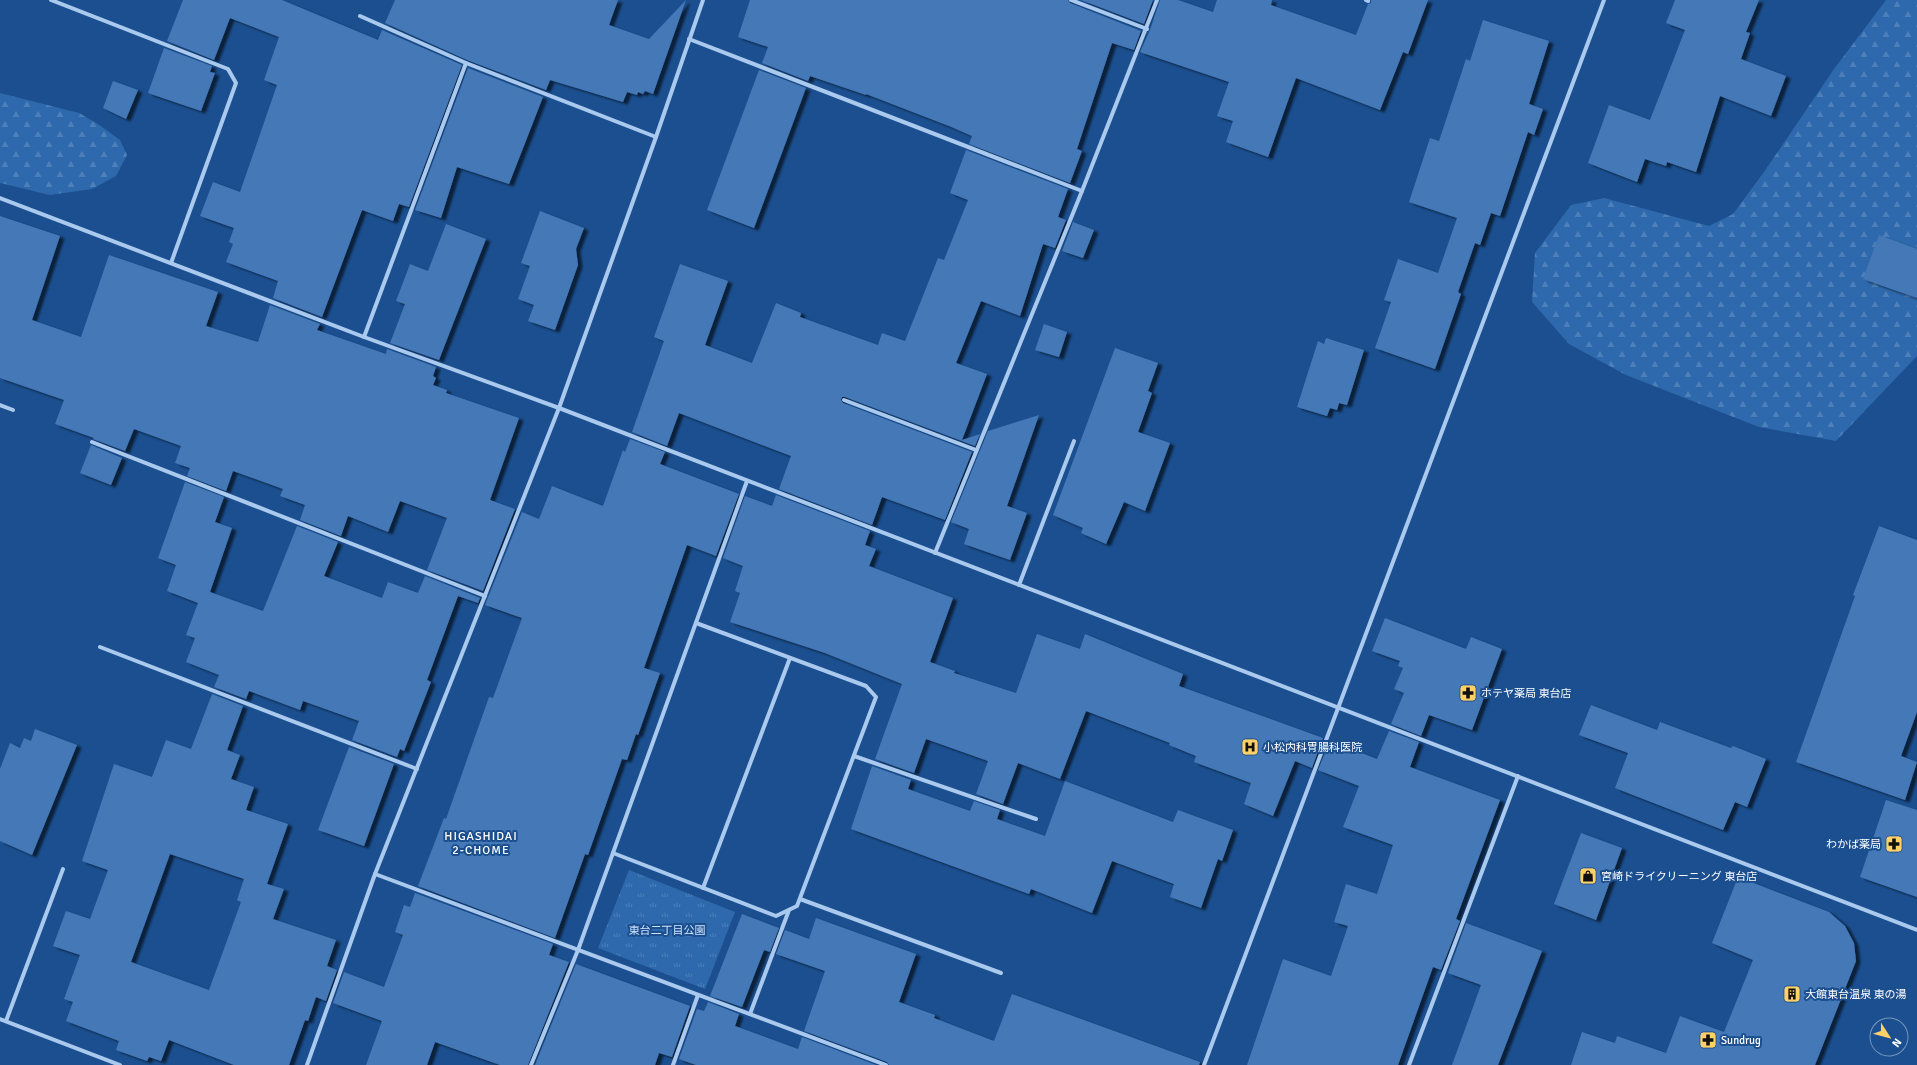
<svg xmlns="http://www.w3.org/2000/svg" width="1917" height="1065" font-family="Signika,'Noto Sans JP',sans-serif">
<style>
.forest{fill:url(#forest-firs)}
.park{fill:url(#park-tufts)}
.building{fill:#4478b7;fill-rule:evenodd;filter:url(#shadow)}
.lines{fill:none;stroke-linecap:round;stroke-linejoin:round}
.minor{stroke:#a9c9ee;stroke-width:4}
.labels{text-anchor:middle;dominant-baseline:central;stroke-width:4;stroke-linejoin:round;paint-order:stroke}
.poi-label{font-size:11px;fill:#fff;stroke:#1b4f8f;text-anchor:start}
.park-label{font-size:11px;fill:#cfe3fa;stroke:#1b4f8f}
.neighbourhood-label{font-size:12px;letter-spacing:1px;fill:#fff;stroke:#1b4f8f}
</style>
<defs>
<pattern id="forest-firs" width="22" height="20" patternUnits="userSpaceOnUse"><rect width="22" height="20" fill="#2e69ad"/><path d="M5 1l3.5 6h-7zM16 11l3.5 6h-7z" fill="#4d80b9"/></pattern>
<pattern id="park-tufts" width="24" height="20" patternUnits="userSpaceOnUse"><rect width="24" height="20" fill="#2e69ad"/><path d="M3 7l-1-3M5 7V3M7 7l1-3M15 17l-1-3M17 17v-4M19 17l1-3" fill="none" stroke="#4d80b9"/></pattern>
<filter id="shadow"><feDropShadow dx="4.5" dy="2.5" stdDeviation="1" flood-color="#0009"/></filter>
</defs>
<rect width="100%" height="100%" fill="#1b4f8f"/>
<!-- forest -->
<g class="forest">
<polygon points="1886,0 1917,0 1917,356 1836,441 1759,427 1626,375 1569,344 1532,302 1535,253 1571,205 1604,198 1709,226 1733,214 1764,172 1834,69"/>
<polygon points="0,93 79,113 98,124 120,140 127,155 116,176 92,189 50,195 0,183"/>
</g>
<!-- park -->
<polygon class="park" points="629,870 735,912 705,989 598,948"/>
<!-- building -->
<g class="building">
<polygon points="183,0 282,0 378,40 382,30 462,65 409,207 399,204 393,221 362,210 322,317 273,298 278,281 226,262 233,244 229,242 234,228 200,216 213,182 240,192 277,85 264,80 279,37 230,18 214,60 167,41"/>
<polygon points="395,0 618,0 609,25 649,39 686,0 653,94 645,91 643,94 638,92 637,95 627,92 623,102 550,80 546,90 467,60 385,23"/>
<polygon points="750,0 1068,0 1070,3 1141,31 1134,50 1112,43 1077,149 1082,151 1070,183 969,144 972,136 949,126 866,94 866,95 810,76 808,81 762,63 768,47 738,37"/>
<polygon points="1081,0 1153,0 1144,24"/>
<polygon points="1160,0 1178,0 1213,12 1217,0 1272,0 1271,5 1356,35 1368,4 1371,3 1371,0 1428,0 1408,54 1403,52 1380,110 1296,78 1268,157 1226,142 1233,121 1217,116 1229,82 1140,52 1150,30"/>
<polygon points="1675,0 1759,0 1746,32 1750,33 1741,59 1786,76 1771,116 1720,96 1696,172 1667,162 1666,166 1645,159 1637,182 1588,163 1609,105 1650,120 1685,30 1666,23"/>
<polygon points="1483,20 1549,41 1529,104 1543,109 1534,135 1528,132 1500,216 1491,213 1480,245 1475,243 1458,292 1461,294 1435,369 1375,348 1391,302 1384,300 1398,259 1438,273 1457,218 1409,202 1430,138 1439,141 1466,59 1470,61"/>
<polygon points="164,48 212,66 210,72 215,73 201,111 148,93"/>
<polygon points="468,68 543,97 509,184 457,167 441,218 415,210"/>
<polygon points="759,70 806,88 754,228 707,210"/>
<polygon points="113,81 138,90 126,119 103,108"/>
<polygon points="966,150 1068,189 1058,217 1066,220 1055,248 1043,244 1020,316 981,301 956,363 987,374 962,440 980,434 975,446 845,397 842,397 841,400 843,403 972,452 945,520 882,497 872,525 779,489 791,456 679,413 667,446 632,432 664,341 654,337 680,264 728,281 705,345 752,363 776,303 801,313 800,317 878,345 882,333 905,341 938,258 944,260 968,200 950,193"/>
<polygon points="540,211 584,228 576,249 578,265 555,330 528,321 534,305 518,299 530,266 521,263"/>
<polygon points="0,216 60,236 32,320 81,337 109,255 218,292 206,326 258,342 270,305 320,324 317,330 386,354 387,349 436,367 433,376 436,378 433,385 447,390 446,393 519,418 490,500 515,509 483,591 427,570 447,518 400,501 388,532 348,516 341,536 300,520 305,505 280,496 283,489 233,471 226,491 187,476 190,468 175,463 181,446 134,429 125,451 93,439 94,438 55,424 64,400 0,378"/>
<polygon points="1073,222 1094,230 1083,258 1062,251"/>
<polygon points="446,224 486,239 439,360 390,343 405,304 396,301 410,264 428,271"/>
<polygon points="1879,235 1917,249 1917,298 1863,279"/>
<polygon points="1044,324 1067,332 1059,357 1035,350"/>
<polygon points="1326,338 1364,350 1347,405 1339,403 1337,410 1330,408 1327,416 1297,407 1318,341 1324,344"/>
<polygon points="1115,348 1158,363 1148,391 1152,393 1138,432 1170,443 1145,511 1124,502 1106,544 1081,533 1083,528 1053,515"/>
<polygon points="1039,415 1007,506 1027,513 1010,560 964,544 969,529 951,522 988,431"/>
<polygon points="630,439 665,452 660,464 739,494 716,556 687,545 644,668 660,673 638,735 636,734 627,760 622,759 588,855 585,854 555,938 418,886 444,818 446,819 489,697 493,698 522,618 485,605 522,512 539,519 552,486 603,506 623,450 625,452"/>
<polygon points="91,445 122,458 111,485 80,473"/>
<polygon points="185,482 224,497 215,522 232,528 210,592 263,611 297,526 338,542 324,576 382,598 388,582 418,593 425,576 480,598 478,603 458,596 427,680 431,682 404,751 400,749 397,757 352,740 359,721 303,701 300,710 249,691 246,699 214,687 219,675 186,662 195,638 186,635 198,603 167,591 176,565 158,558"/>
<polygon points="776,495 870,531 865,545 876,549 869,566 953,598 930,662 955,671 954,673 1016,693 1037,634 1080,649 1085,634 1183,674 1179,686 1323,738 1312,768 1295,761 1273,816 1244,804 1251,783 1194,762 1196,756 1169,745 1170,743 1086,711 1060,779 1018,763 1003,804 976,794 988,761 926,739 914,773 875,759 902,684 825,653 730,622 740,593 735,591 743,566 723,558 745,496 772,506"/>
<polygon points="1879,526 1917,540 1917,712 1901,756 1917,762 1905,800 1796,762 1855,596 1853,595"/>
<polygon points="1385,618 1466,649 1471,637 1502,649 1472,730 1429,715 1421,736 1391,724 1404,693 1394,689 1403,668 1398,666 1400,661 1372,651"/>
<path d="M212,694L243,706L227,750L240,755L231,779L254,787L246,810L288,824L267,884L284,889L273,919L336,940L327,966L337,970L326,1001L316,997L308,1021L305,1020L289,1065H234L169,1040L161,1061L149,1057L147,1061L116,1050L119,1041L66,1021L73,1002L64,999L80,955L53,946L66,911L90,919L108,870L82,861L114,764L152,777L166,740L191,749ZM170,854L244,879L237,900L241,902L209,990L131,962Z"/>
<polygon points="1591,705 1657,730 1660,722 1731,748 1733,746 1766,759 1747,807 1735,802 1723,830 1615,788 1628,753 1579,735"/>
<polygon points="35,729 77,745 32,855 0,841 0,769 10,743 20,748 24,738 31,741"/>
<polygon points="1389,731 1419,742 1410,767 1500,800 1456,919 1460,921 1441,970 1433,967 1398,1065 1247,1065 1283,959 1331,976 1348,926 1334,922 1346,884 1377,894 1393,845 1343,827 1359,786 1318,770 1330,741 1377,759"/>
<polygon points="349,747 394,764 364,846 318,830"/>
<polygon points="872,766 911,780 908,789 970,811 974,801 1000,810 997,819 1045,836 1065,781 1173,822 1178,810 1233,830 1222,861 1218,859 1201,908 1170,897 1174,884 1112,861 1092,913 1031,889 1029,894 851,829"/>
<polygon points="1886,800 1917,810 1917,897 1860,877"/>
<polygon points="1581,833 1622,848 1596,920 1554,904"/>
<polygon points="1738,877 1829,912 1845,926 1854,943 1856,961 1815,1065 1571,1065 1582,1032 1615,1043 1617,1036 1666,1053 1680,1016 1724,1032 1753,960 1712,943"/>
<polygon points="415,893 553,944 549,955 569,962 528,1065 500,1065 435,1042 427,1065 366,1065 382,1021 333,1003 344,972 384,987 403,935 395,932 404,905 410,907"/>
<polygon points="742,914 779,928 770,952 764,950 742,1007 710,996"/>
<polygon points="816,918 916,954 899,1002 935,1015 934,1018 994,1041 1012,994 1200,1062 1199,1065 889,1065 887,1062 804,1031 825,971 776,954 785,930 809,939"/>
<polygon points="1466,923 1542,951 1498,1065 1452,1065 1481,985 1448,973"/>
<polygon points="576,964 690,1006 672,1057 659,1053 655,1065 535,1065"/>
<polygon points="708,1002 739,1014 735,1026 798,1049 802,1037 876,1065 696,1065 679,1059 697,1009 704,1011"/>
</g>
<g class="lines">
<!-- minor -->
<g class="minor">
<polyline points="51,0 228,69 236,83 171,263"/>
<polyline points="1071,0 1147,29"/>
<polyline points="1366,0 1368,1"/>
<polyline points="360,16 466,63 656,137"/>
<polyline points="689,39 1082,191"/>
<polyline points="0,198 364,337 559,408 1917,930"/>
<polyline points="364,337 466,63"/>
<polyline points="844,400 976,450"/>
<polyline points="0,405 13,410"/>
<polyline points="92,442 485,596"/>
<polyline points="935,553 1082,191 1157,0"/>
<polyline points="1019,585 1074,441"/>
<polyline points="100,647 417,769"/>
<polyline points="854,756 1036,819"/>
<polyline points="613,853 776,916 797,906 876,697 866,686 696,623"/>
<polyline points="375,874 886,1065"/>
<polyline points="703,888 790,658"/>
<polyline points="800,899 1001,973"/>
<polyline points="750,1014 789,910"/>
<polyline points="0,1019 120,1065"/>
<polyline points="6,1021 63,869"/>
<polyline points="307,1065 375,874 559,408 656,137 703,0"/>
<polyline points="531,1065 578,950 747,481"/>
<polyline points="673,1065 698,995"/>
<polyline points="1204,1065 1604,0"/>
<polyline points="1409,1065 1518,776"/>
</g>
</g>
<!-- icons -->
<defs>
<g id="pharmacy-square" transform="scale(0.9)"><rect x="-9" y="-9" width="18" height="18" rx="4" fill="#ffd166" stroke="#1b4f8f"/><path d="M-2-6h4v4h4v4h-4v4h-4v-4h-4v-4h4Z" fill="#111"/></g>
<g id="hospital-square" transform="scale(0.9)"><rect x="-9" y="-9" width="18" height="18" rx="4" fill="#ffd166" stroke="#1b4f8f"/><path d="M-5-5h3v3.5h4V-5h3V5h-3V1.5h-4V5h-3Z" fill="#111"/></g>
<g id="shop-square" transform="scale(0.9)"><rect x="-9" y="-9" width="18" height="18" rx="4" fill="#ffd166" stroke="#1b4f8f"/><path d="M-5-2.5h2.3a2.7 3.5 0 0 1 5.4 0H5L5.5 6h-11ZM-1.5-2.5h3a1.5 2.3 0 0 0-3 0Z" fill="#111"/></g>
<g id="building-square" transform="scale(0.9)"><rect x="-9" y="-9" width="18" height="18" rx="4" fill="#ffd166" stroke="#1b4f8f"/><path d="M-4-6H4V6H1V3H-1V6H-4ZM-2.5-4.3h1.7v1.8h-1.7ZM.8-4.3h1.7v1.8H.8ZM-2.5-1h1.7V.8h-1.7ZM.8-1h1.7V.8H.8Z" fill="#111"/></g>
</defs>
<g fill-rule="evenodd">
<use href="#pharmacy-square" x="1468" y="693"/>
<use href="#hospital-square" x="1250" y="747"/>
<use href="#pharmacy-square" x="1894" y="844"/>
<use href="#shop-square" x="1588" y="876"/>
<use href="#building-square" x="1792" y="994"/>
<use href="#pharmacy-square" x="1708" y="1040"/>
</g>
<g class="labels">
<!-- poi labels -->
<g class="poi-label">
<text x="1481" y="693">ホテヤ薬局 東台店</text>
<text x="1263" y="747">小松内科胃腸科医院</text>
<text x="1881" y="844" text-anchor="end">わかば薬局</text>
<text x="1601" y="876">宮崎ドライクリーニング 東台店</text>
<text x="1805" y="994">大館東台温泉 東の湯</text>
<text x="1721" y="1040">Sundrug</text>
</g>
<!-- park labels -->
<g class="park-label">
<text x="667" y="930">東台二丁目公園</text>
</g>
<!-- neighbourhood labels -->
<g class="neighbourhood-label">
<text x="481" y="836">HIGASHIDAI<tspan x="481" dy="14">2-CHOME</tspan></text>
</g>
</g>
<!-- north arrow -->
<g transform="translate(1889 1037) rotate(126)"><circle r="19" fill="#1b4f8f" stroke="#7695bc"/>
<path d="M0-3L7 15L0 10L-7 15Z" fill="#ffd166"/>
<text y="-6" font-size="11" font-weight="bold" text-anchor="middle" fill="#ffffff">N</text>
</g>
</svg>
